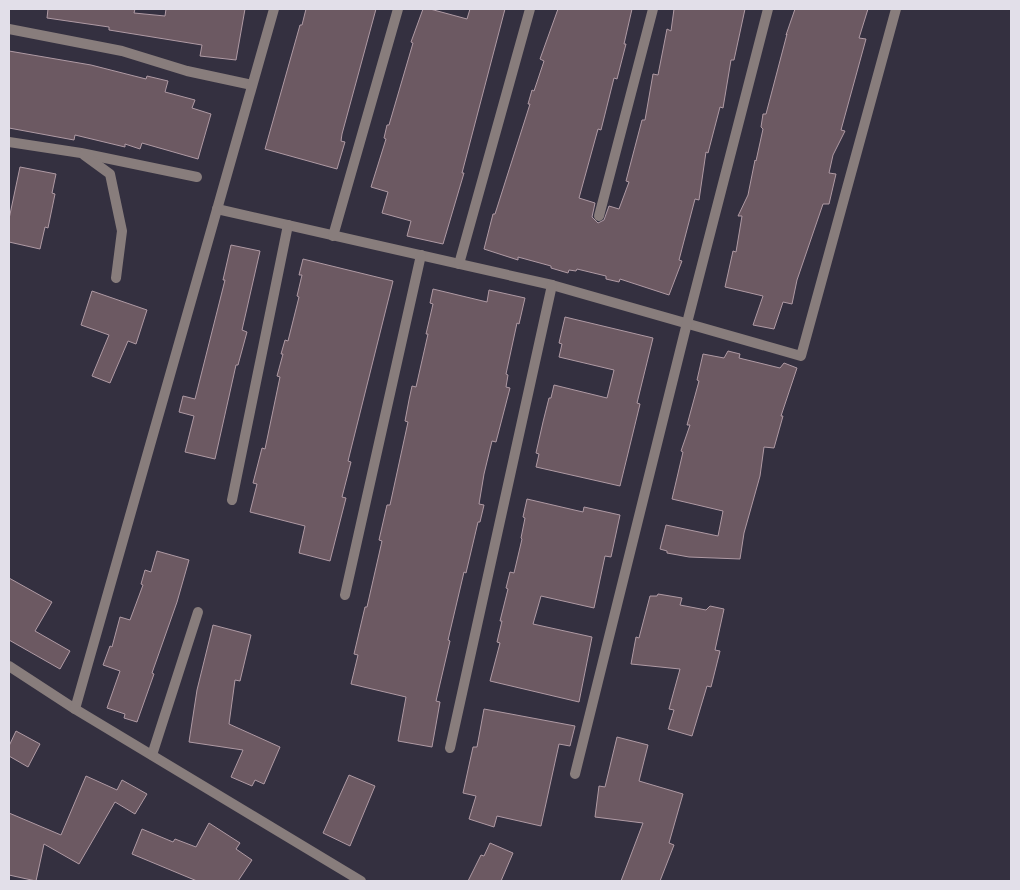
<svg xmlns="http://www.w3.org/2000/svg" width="1020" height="890" font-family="Georgia,serif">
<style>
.building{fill:#6c5962;stroke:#af9aa4}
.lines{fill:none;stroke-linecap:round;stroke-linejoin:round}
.street{stroke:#887d7c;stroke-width:10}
</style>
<rect width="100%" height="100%" fill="#343040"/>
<!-- building -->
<g class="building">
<polygon points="48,9 135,9 134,13 165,16 166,9 245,9 236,60 200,56 202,45 109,30 109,27 47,18"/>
<polygon points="306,9 376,9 342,134 341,141 345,142 337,169 265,149 300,25 302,25"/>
<polygon points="423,9 430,9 467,19 470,9 505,9 462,173 464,173 443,244 407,236 411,221 382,213 388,192 371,187 386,139 384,138 387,125 389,125 413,43 411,42"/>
<polygon points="558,9 632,9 624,44 626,44 617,79 614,78 601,130 598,129 579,198 595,203 592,217 598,223 604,220 609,206 619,209 629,182 626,181 642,120 645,120 653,74 658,75 667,29 671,31 674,9 745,9 734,60 731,60 723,108 720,107 708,153 706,152 699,200 695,199 679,260 682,261 669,295 620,279 619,282 606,279 606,276 577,269 576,271 569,270 568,273 551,268 551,266 518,257 518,260 484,249 493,214 495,214 530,104 528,104 532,90 534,91 544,61 540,59"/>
<polygon points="795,9 868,9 859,38 866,39 841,130 845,131 833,155 829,173 836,174 829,204 823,204 797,280 792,304 783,302 774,329 753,325 763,296 725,287 733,251 736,252 742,216 738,216 748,195 755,160 756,161 763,129 761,127 763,114 766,114 787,34 786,35"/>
<polygon points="9,51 91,65 146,79 147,76 168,81 165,92 195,100 192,108 211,114 198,159 142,143 140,149 125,144 125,147 75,135 74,140 9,128"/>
<polygon points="20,167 56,174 52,193 55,194 48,228 45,227 40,249 9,242 9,219"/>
<polygon points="231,245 260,251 242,330 247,332 238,365 236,365 215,459 185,452 194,416 179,412 183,396 195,399 225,280 223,280"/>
<polygon points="303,259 393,281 348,461 351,462 342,497 346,498 330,561 299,553 305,526 250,512 257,484 253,483 262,448 265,449 280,377 277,376 283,354 281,354 285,340 288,341 299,297 297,296 302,275 299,275"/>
<polygon points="433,289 487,302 489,290 525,298 519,324 517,323 506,374 508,375 506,387 510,388 496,442 492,441 484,474 479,504 484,505 480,522 478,522 466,573 464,572 448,640 450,641 436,701 440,702 432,747 398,741 406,697 351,684 358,655 354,654 365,607 367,607 382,541 379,540 387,505 390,505 408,422 405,421 409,400 412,386 416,387 428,334 426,334 433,304 430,303"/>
<polygon points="92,291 147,310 136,344 128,341 110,383 92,376 109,335 81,325"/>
<polygon points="565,317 653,338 637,403 640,404 631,441 620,486 536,467 539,454 536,453 543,422 549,398 551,398 554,385 607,398 614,370 559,357 562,344 559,343"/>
<polygon points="728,351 740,354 739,358 780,368 784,363 797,368 781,416 783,416 774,448 764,447 760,476 744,533 740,559 689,557 667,553 667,551 660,549 666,525 718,536 723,511 672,499 683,452 681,451 690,425 687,425 699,381 697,380 703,354 724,358"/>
<polygon points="527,499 583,512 584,507 620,515 611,557 605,556 594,608 541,596 533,624 592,637 579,702 490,681 500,643 497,642 502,621 500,621 508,589 506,588 510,572 514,573 522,539 521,538 525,518 523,517"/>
<polygon points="157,551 189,560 177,602 152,673 154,674 137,722 124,718 125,714 107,708 120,671 103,665 110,646 112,647 120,617 130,620 143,585 141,584 145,570 151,572"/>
<polygon points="9,578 52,602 35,631 70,651 60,669 9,640"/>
<polygon points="658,594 682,598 680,605 706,610 710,606 724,609 715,650 720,651 711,687 707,686 692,736 668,729 674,710 669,709 680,669 631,664 636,637 639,638 650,596 657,596"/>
<polygon points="213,625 251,635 240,681 235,680 229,724 280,747 264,784 255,780 252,786 231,777 243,750 189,742 197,690"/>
<polygon points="484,709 575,726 570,746 559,744 541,826 497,816 494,827 469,819 476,796 463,793 473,747 477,747"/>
<polygon points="16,731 40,744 28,767 9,756 9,746"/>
<polygon points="617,737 648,745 639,781 683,794 669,843 674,845 660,881 621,881 643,823 595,817 599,786 605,787"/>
<polygon points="349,775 375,786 350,846 323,833"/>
<polygon points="86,776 117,790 122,780 147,794 135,814 115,802 79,864 44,844 36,881 9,875 9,813 61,835"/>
<polygon points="209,823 240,843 236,849 252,860 238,881 197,881 132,854 142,829 173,842 175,839 196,847"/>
<polygon points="490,843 513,853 501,881 468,881 481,855 484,856"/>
</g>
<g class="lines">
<!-- street -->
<g class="street">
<polyline points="9,29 122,51 187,71 252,85"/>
<polyline points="9,142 81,153 197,177"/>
<polyline points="84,155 110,174 122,231 116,278"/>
<polyline points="217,209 552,285 801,356 896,9"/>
<polyline points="599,216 653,9"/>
<polyline points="333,236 398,9"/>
<polyline points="459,264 530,9"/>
<polyline points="232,500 288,225"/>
<polyline points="345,595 421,255"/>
<polyline points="9,666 75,709 361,881"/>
<polyline points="75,709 274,9"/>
<polyline points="450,748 552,285"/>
<polyline points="152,755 198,612"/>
<polyline points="575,774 687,323 768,9"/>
</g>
</g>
<!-- border -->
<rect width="1020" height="890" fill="none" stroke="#e2dfe9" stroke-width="20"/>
</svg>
